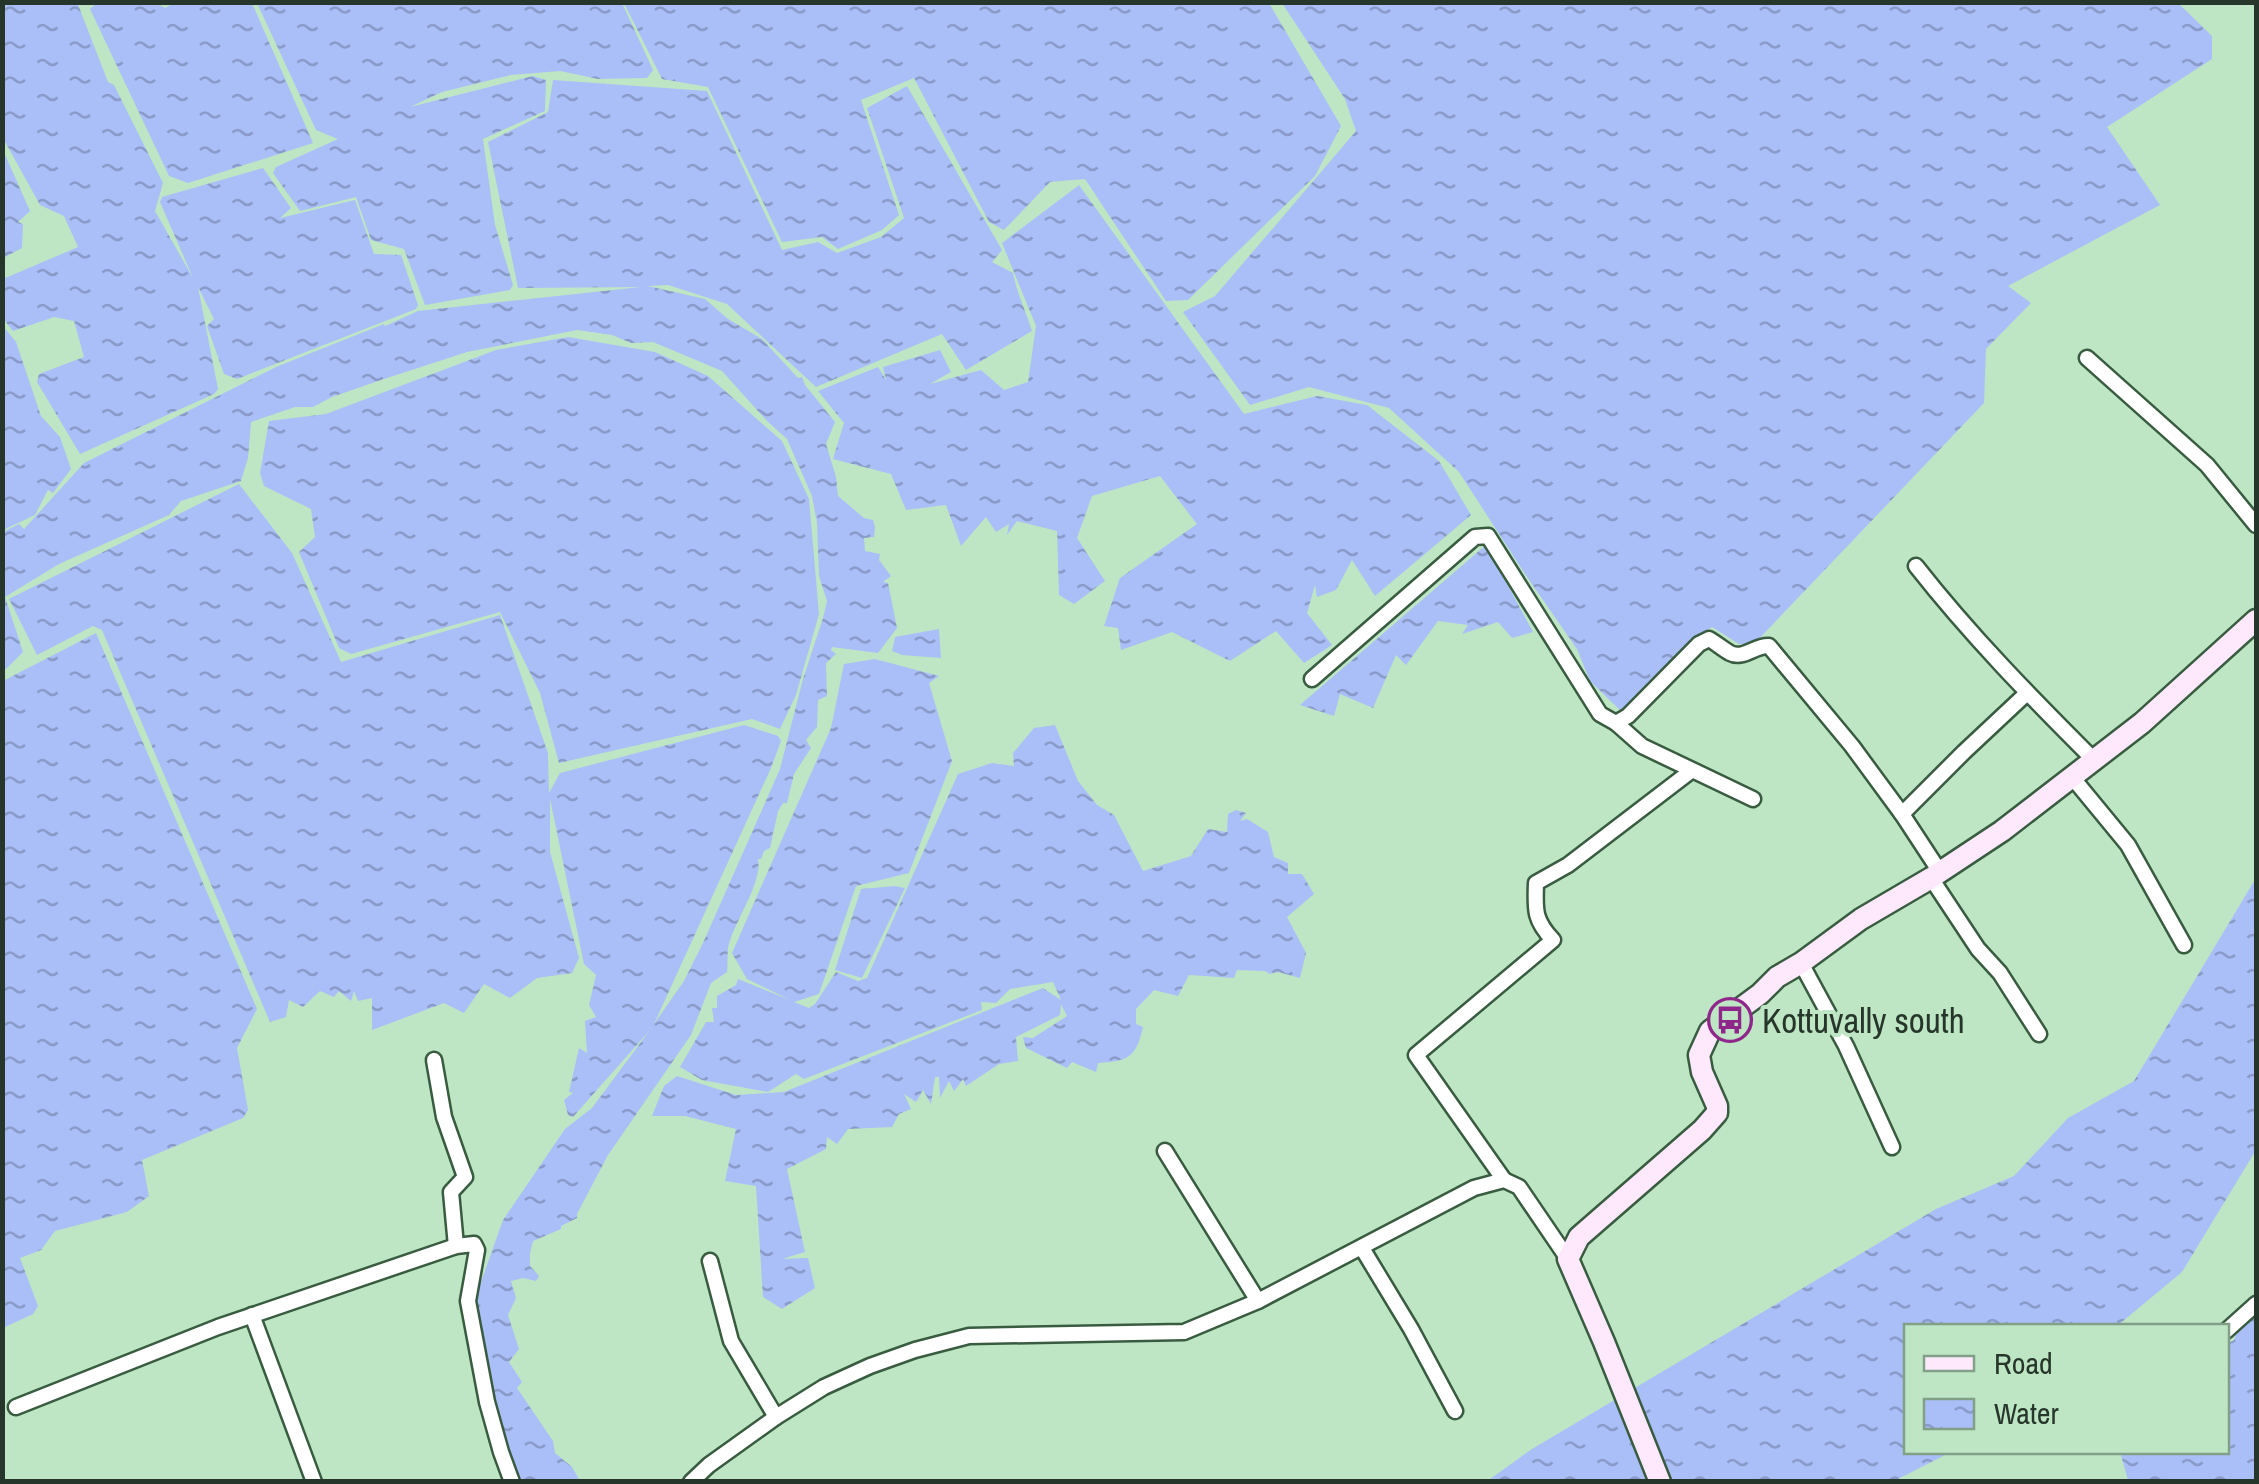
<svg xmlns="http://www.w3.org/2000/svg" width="2259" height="1484" font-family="'Archivo Narrow',sans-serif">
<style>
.water{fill:url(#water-ripples)}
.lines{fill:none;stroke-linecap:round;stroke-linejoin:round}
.minor-casing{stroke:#395c41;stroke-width:19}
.secondary-casing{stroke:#395c41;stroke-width:25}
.minor{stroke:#fff;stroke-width:14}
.secondary{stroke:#fee9fc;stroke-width:20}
.labels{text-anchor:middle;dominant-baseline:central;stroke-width:8;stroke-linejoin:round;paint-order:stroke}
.poi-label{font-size:35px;fill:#27362a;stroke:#bee6c5;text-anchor:start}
</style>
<defs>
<pattern id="water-ripples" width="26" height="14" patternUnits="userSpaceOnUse" patternTransform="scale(2.5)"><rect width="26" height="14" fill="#aabef8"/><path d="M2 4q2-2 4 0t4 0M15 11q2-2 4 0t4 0" fill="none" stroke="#8a9bc9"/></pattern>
</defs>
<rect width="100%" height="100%" fill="#bee6c5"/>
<!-- water -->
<g class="water">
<polygon points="77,2 108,82 114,85 163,183 155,211 193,278 160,202 162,197 263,168 291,208 280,218 355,200 374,254 401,255 418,305 416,309 237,379 224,374 207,326 214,319 198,287 218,389 214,394 80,454 37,382 39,374 84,357 74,321 54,317 13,331 5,321 5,300 2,299 3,279 78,247 64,216 40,205 3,138 3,3"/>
<polygon points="98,2 156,3 165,8 174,3 252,3 313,143 188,183 169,176 90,9"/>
<polygon points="2177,2 2212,36 2212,59 2107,127 2160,205 2008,286 2031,303 1986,349 1984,403 1753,645 1739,644 1712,627 1692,640 1622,712 1590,681 1577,649 1525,574 1459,472 1389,408 1309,387 1250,405 1183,312 1215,296 1356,131 1345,99 1282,3"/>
<polygon points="257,3 622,3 653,70 647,78 598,79 560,71 511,75 442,92 410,107 533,76 546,80 545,111 483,139 495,225 513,285 510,290 425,305 404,249 371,240 356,197 300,211 273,173 276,167 338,139 316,130"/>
<polygon points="624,3 1269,3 1341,126 1315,176 1188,300 1166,301 1085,179 1050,182 1004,230 989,222 914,78 861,100 899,215 882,230 838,249 822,237 782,242 708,87 662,79"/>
<path d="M553,80L707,91L782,250L818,242L837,253L881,237L904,218L867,108L907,86L1002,250L992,262L1013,273C1017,294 1026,311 1032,331L966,370L942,334L816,387L727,304L668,285L648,286L705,299L728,319L762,339L798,378L802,377L805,385L835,422L826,444L836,477L838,496L864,518L873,520L875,527L874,537L864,538L865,551L880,554L879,560L891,576L883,582L888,583L897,628L878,653L832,647L831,650L836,654L826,663L827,696L818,700L817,727L806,740L811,748L794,774L787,803H783L778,811L770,848L764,851L761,859H758C763,883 733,923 728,948C727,956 728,965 727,972L711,983L691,1035L608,1155L577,1214V1218L561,1226V1229L533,1241L530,1253V1266L539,1276L536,1281L523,1278L511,1281L516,1298L508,1315L519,1349L509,1362L522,1382L517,1388L553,1441L555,1453L572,1467L580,1481H518L498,1433L475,1299L503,1220L565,1129L592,1108L650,1030L573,1117L568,1115L564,1100L573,1093L569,1092L579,1048L587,1053L585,1021L596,1017L589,1005L596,975L584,964L550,799V852L579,958L572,973L537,978L510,998L484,984L464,1013L444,1003L372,1030V998L358,1001L354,991L351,1001L339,991L334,997L320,991L303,1007L289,1000L286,1017L270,1022L102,630L93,626L37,655L9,599L239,484L292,553L341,662L500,615L548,753L549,793L560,773L744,725L778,736L781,741L771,768L654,1024L684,981L703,943L780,769L803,679L823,618L827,601L819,576L817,523L812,496L787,439L767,421L722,371L653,342L631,343L612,335L577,330L467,352L381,380L332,397L313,407H295L251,422L248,458L241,481L181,501L169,515L59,564L5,597L23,652L3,672V532L19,524L24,529L84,463L276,367L384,324L385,326L418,311L641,287L518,288L488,142L548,112Z"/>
<polygon points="3,150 30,211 18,222 23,224 22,248 3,258"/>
<polygon points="1079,185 1244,414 1317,396 1367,405 1439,461 1471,515 1375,596 1352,560 1336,590 1317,597 1315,585 1307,613 1332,645 1304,663 1276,631 1230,661 1172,632 1121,650 1118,628 1104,626 1120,578 1197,524 1160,476 1092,496 1077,538 1105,581 1074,604 1059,595 1057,531 1017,521 1007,535 1009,524 996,532 986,517 961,546 946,505 906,510 891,474 833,459 844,423 818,391 878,367 886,380 883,367 940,350 951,372 930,384 981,370 1004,390 1028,382 1036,326 1002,243"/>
<polygon points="3,326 16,342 41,416 60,437 71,469 53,493 48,490 35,515 3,530"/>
<polygon points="568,337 655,352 708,376 782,441 809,499 819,614 796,695 780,729 752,719 559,763 540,693 500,612 351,654 339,648 299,552 315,537 311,509 264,486 260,473 269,421 326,414 496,350"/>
<polygon points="1486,545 1533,632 1512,638 1498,622 1462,634 1468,625 1438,621 1406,665 1396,655 1373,708 1340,694 1334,716 1300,705"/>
<polygon points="939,629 941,658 902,655 892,651 895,637"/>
<polygon points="96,633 257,1009 237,1048 248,1110 243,1118 142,1160 149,1196 127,1212 55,1231 41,1250 20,1258 38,1306 33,1314 3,1328 3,681"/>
<path d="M875,659L939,676L929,683L952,761L909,873L856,886L819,994L794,1002L809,1008L815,1004L836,972L858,981L867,978L958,774L992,763L1014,766L1013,753L1034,728L1055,725L1078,781L1097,805L1114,815L1143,871L1191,856L1208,829L1227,832L1228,814L1236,810L1246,813L1240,821L1247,819L1268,832L1274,857L1288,863V874H1302L1314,894L1287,917L1306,953L1300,978L1278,972L1270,974L1265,971L1237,970L1234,978L1189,975L1178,996L1154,990L1136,1009V1024L1143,1027C1136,1058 1128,1061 1098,1063L1096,1072L1072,1062L1067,1068L1026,1048L1023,1037L1033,1038L1067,1016L1061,1004L1060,1015L1016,1037L1018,1061L999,1064L966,1086L963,1079L954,1091L949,1081L940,1098L939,1077H935L931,1104L923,1090L916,1102L904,1094L911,1109L899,1114L892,1127L848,1129L837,1144L827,1137L826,1149L787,1169L805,1252L782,1259L808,1258L815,1288L782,1309L763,1297L756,1186L725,1181L736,1129L685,1116H652L664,1086L677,1076L736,1095L784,1092L1043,988L1061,1000L1053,982L1010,989L996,1003L981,1002L982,1010L804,1079L796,1074L768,1092L702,1080L680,1067L706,1022H714L712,1008H717V996L736,985L738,979L790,1000L747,979L732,953L831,728L844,664Z"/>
<polygon points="2256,878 2256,1150 2182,1272 2117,1326 1906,1326 1906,1452 1951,1452 1894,1481 1486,1482 1532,1449 1936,1209 2014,1176 2068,1118 2134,1081"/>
<polygon points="895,886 905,888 862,978 835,970 861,889"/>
<polygon points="2256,1314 2256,1481 2126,1481 2128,1480 2120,1452 2226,1452 2226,1350 2230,1349 2227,1344 2234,1340 2238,1328"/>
</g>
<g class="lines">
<!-- minor casing -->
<g class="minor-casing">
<g id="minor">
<polyline points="2087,358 2207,465 2256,525"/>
<path d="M1916,566C1971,636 2031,697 2094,760"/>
<path d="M1312,679L1475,537L1488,536L1600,714L1616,723L1628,716L1699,644L1709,639C1716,643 1723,649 1730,653C1743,660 1755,645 1769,646L1852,746L1902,814L1940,872"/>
<polyline points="1616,723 1642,746 1753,799"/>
<polyline points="2072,777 2128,845 2184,945"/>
<polyline points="1902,814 1964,752 2027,693"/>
<polyline points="1931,878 1978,949 2000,973 2039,1034"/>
<polyline points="1801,963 1846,1046 1892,1147"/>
<polyline points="434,1060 444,1117 465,1177 451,1192 456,1246"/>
<polyline points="1165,1151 1258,1301"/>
<path d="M1504,1180L1416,1055L1553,940C1534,920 1535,910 1536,883L1568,865L1691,771"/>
<polyline points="1362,1248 1411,1329 1455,1411"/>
<polyline points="710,1261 731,1341 776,1417"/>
<polyline points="252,1315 314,1482"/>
<polyline points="2226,1331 2256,1304"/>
<polyline points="16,1407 218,1327 456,1246 474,1244 477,1250 468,1301 487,1402 501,1452 512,1482"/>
<polyline points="691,1482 709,1465 776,1417 824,1387 870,1366 915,1350 969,1336 1184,1332 1258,1301 1474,1188 1504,1180 1519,1187 1568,1259"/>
</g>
</g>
<!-- secondary casing -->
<g class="secondary-casing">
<polyline id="secondary" points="1660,1482 1604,1342 1568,1259 1579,1237 1702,1130 1717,1113 1717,1106 1702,1072 1699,1055 1710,1031 1760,994 1777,977 1801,963 1861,919 1931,878 2002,831 2142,723 2256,620"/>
</g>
<!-- minor -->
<use href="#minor" class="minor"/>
<!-- secondary -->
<use href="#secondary" class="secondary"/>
</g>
<!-- icons -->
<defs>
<g id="bus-ring" transform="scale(2.25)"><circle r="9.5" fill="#bee6c5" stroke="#8f268a" stroke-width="1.5"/><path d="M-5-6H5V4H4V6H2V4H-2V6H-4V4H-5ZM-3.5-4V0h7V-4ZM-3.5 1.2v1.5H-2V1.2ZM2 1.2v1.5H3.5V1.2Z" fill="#8f268a"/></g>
</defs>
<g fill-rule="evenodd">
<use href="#bus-ring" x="1730" y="1020"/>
</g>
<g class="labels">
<!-- poi labels -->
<g class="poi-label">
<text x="1762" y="1020">Kottuvally south</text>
</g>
</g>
<!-- border -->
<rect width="2259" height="1484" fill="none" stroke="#27362a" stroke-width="10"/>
<!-- legend -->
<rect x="1904" y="1324" width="325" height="130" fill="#bee6c5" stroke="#82a087" stroke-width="2.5"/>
<rect x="1924" y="1356" width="50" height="15" fill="#fee9fc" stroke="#82a087" stroke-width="2.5"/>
<text x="1994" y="1374" font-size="30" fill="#27362a">Road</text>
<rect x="1924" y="1399" width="50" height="30" fill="url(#water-ripples)" stroke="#82a087" stroke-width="2.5"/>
<text x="1994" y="1424" font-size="30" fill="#27362a">Water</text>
</svg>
